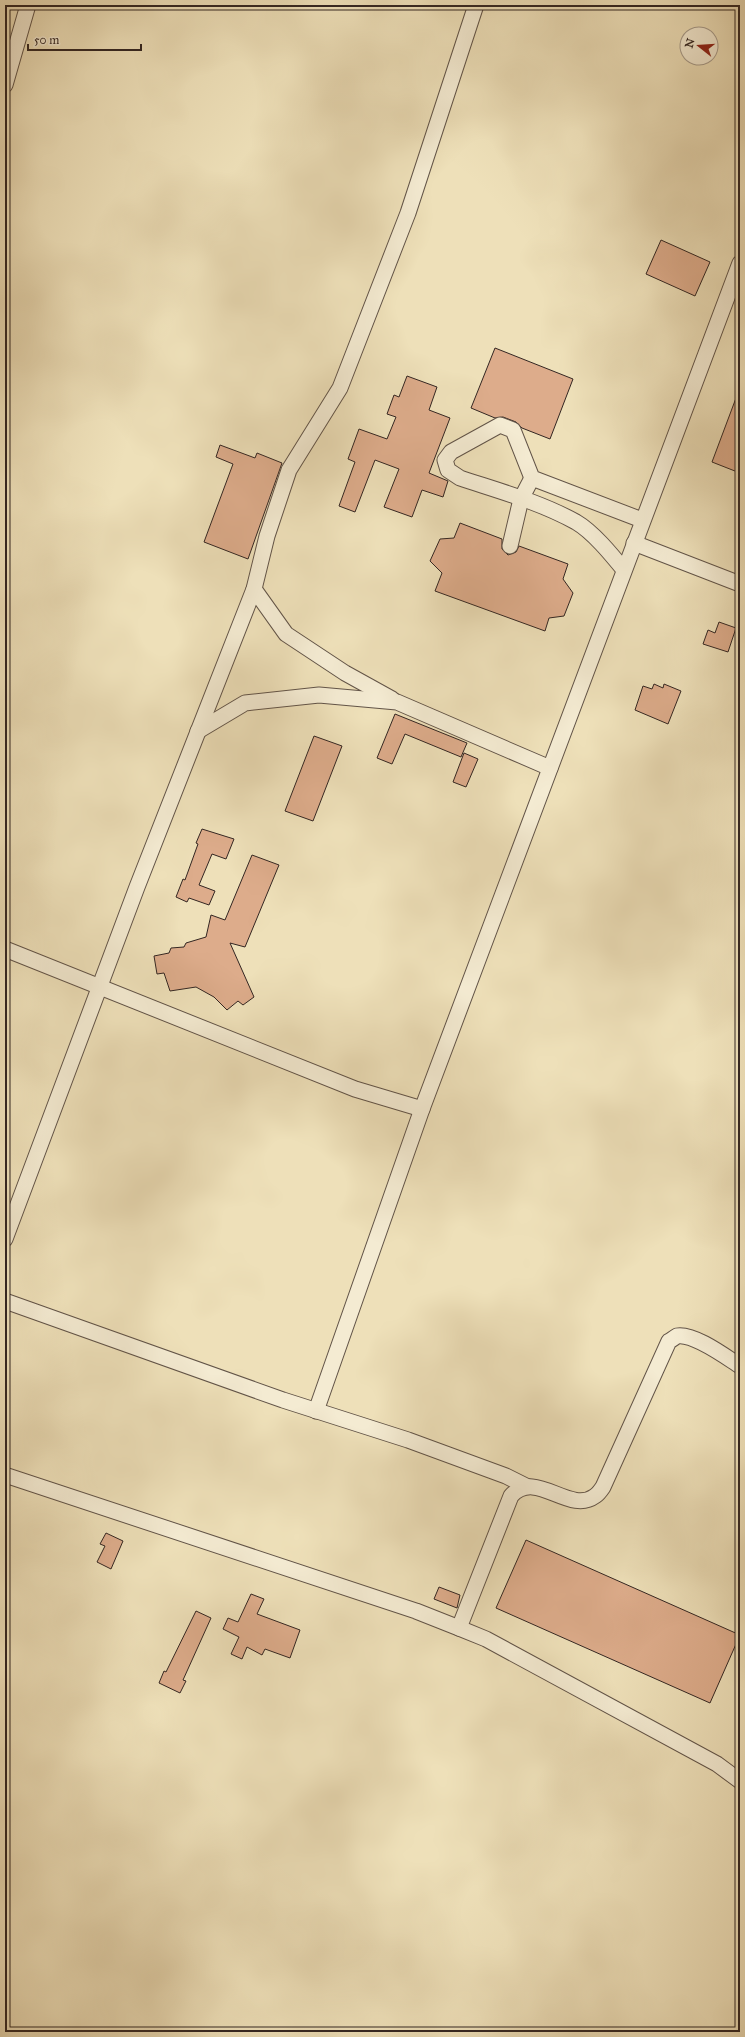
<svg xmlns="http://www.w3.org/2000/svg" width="745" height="2037" font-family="'IM FELL Great Primer',serif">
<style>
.building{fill:#ddac8b;stroke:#332622}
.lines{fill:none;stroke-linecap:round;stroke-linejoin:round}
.minor-casing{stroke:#625448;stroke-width:17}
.minor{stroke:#f4ebd2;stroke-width:15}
</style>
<rect width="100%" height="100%" fill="#eee0b9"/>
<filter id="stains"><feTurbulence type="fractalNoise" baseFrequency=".005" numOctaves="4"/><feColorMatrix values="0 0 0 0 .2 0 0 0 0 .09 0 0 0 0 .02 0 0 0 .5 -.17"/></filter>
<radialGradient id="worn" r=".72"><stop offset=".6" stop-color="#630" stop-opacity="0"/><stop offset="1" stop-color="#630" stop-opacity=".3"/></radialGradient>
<!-- building -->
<g class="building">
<polygon points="661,240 710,262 695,296 646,274"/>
<polygon points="495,348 573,379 550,439 522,428 516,422 503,417 495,418 471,408"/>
<polygon points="407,376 437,387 429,410 450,418 429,473 448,481 443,497 422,490 412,517 384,507 399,469 375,460 355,512 339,506 355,462 348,459 359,429 387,439 396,417 387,414 394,395 399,397"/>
<polygon points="739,390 740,390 740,473 712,462"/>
<polygon points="220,445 255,458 257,453 282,463 248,559 204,542 233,464 216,457"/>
<polygon points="460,523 502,539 502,549 508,555 516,552 519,546 568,564 563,579 573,593 564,616 549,618 545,631 435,591 442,573 430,561 440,539 454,538"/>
<polygon points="719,622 736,628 728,652 703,644 708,630 715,633"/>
<polygon points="654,684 663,688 664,684 681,691 668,724 635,710 643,686 652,689"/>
<polygon points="395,714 467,743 461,757 405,734 392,764 377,758"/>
<polygon points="314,736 342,746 313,821 285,811"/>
<polygon points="464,753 478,759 466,787 453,782"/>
<polygon points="202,829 234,839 226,859 212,854 199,885 215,891 209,905 189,898 187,902 176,897 183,879 185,880 198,844 196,843"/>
<polygon points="252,855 279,865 245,947 230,943 254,997 243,1005 238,1001 227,1010 214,997 196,987 170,991 164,973 157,974 154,956 169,953 171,948 184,947 186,943 206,937 211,915 225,920"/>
<polygon points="106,1533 123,1541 111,1569 97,1562 105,1546 100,1544"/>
<polygon points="526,1540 740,1635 710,1703 496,1608"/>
<polygon points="439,1587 460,1595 457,1608 434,1599"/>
<polygon points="251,1594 264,1599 257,1614 300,1630 290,1658 265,1649 262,1655 247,1647 242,1659 231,1654 239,1637 223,1629 228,1618 238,1622"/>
<polygon points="196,1611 211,1618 183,1680 186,1681 180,1693 159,1683 164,1671 166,1672"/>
</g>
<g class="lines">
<!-- minor casing -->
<g class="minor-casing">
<g id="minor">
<polyline points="5,85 28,5"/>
<polyline points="634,543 740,584"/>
<polyline points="510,546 521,499 532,478"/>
<path d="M624,570C611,554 593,532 576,522C540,502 499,491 460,478L448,470L445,460L451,452L500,425L513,430L532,478L642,520"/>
<polyline points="254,589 286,634 345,673 392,699"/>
<polyline points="198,731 245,703 319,695 397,702 550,768"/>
<polyline points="5,949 355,1089 422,1109"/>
<polyline points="5,1239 137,887 254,589 267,536 289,470 340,388 408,213 476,5"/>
<polyline points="5,1301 283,1400 408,1440 506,1476 526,1486"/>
<polyline points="316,1411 422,1109 740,263"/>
<polyline points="5,1475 416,1611 459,1628 486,1639 717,1764 740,1781"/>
<path d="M459,1628L511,1496C536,1468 569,1515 595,1496C598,1494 601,1490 603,1487L669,1341C672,1340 675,1337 677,1336C694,1333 726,1357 740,1366"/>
</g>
</g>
<!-- minor -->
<use href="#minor" class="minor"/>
</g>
<!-- margin -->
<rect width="745" height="2037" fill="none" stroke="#eee0b9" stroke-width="20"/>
<rect x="6" y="6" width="733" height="2025" fill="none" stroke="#332622" stroke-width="2"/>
<rect x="10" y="10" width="725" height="2017" fill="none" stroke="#332622"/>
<!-- north arrow -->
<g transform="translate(699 46) rotate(287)"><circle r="19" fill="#f4ebd2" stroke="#a79c8c"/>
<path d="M0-3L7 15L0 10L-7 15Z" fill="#8f2418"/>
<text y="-6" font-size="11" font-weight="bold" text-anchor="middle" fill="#332622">N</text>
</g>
<!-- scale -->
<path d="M28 44v6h113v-6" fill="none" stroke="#332622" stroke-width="2"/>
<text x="34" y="44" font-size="12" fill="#332622" stroke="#f4ebd2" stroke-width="3" paint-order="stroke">50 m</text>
<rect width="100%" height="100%" filter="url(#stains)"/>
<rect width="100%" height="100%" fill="url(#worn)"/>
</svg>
